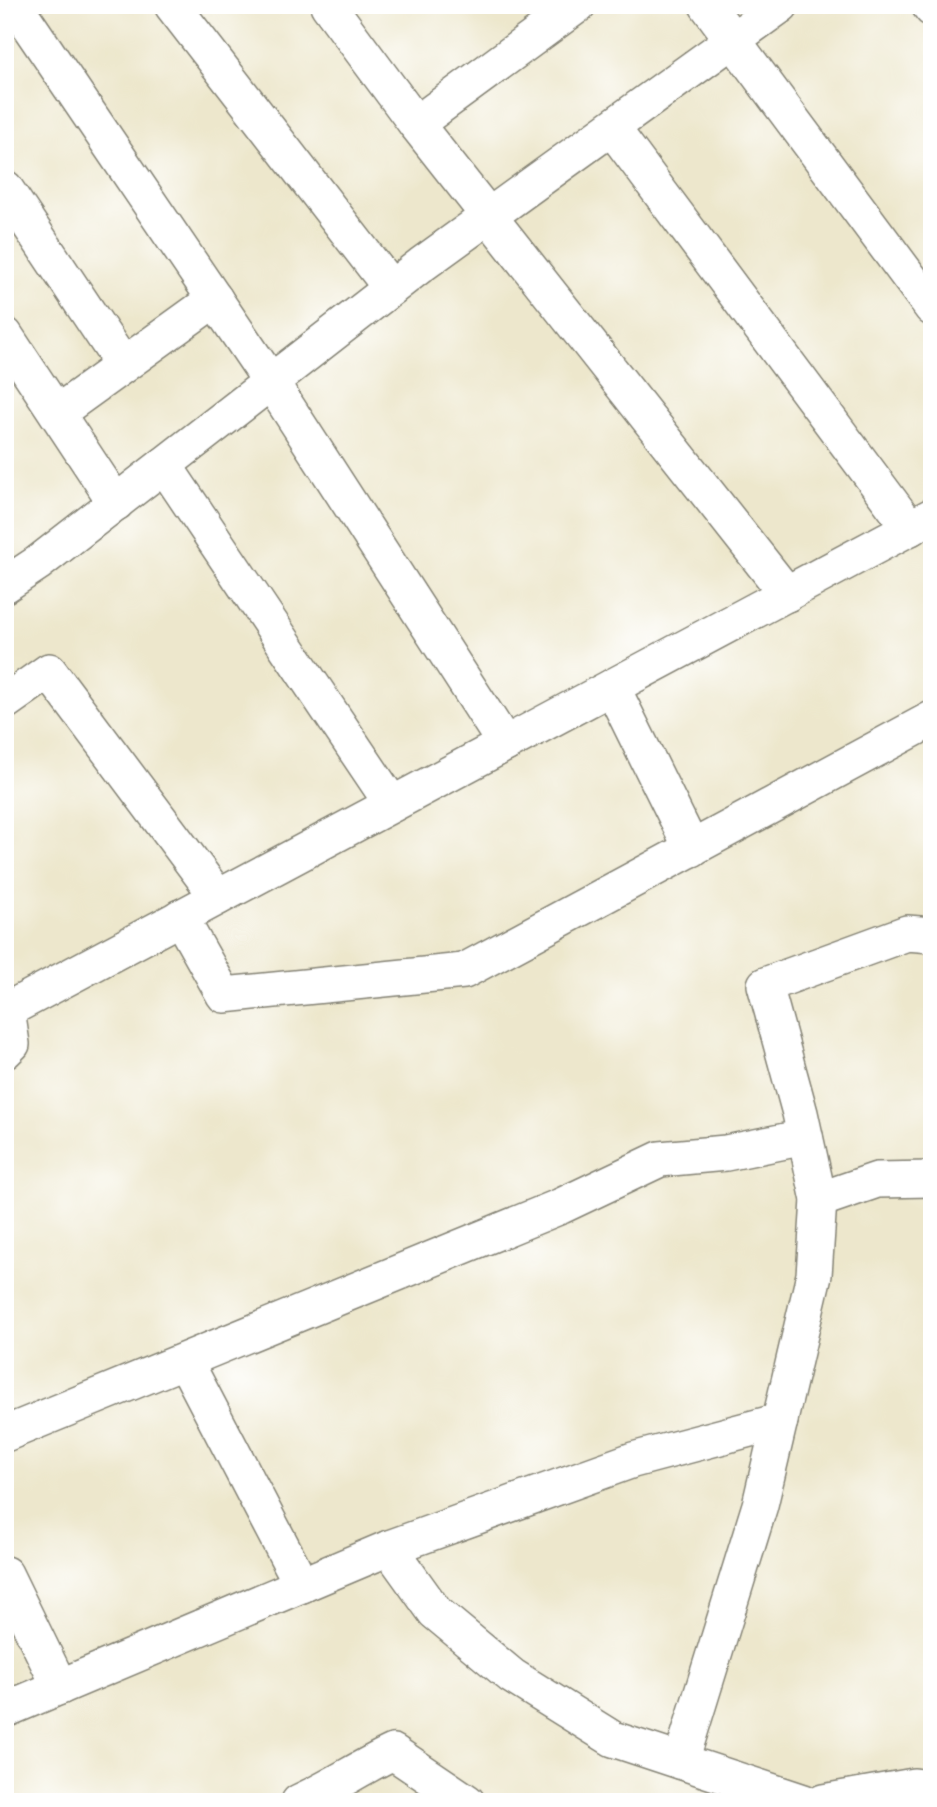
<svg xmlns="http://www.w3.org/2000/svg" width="937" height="1807" font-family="'Shantell Sans',sans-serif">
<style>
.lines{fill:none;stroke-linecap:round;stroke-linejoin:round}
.minor-casing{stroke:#848274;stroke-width:38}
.minor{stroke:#fff;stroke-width:35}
</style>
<rect width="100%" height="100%" fill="#fff"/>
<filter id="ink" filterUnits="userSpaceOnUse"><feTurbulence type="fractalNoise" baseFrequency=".0143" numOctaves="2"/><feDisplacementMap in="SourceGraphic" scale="14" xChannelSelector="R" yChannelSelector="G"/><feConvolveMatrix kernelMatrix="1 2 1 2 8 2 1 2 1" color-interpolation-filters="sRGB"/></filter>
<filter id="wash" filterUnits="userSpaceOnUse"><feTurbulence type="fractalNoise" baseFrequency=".00686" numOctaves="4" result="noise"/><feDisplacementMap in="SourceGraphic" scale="28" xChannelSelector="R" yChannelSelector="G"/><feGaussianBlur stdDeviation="1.57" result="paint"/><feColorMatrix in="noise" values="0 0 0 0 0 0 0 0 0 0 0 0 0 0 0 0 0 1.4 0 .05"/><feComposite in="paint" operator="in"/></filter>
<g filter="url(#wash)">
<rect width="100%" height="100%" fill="#ede7cc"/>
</g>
<g filter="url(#ink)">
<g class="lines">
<!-- minor casing -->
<g class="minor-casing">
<g id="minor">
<polyline points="15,5 271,382 505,744"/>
<polyline points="172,5 391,288"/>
<polyline points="328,5 416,124 787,594"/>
<polyline points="707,5 932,308"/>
<polyline points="929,5 932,9"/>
<polyline points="416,124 578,5"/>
<polyline points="612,128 910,528"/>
<polyline points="5,188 123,365"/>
<polyline points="5,335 116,503"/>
<polyline points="57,413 215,299"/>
<polyline points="164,465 392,804"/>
<polyline points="5,585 38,563 421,265 781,5"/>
<polyline points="612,687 692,849"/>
<polyline points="5,702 49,671 218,897"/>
<polyline points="180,917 224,995 464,971 932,719"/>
<polyline points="5,1008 7,1010 932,516"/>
<polyline points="5,1051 12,1044 7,1010"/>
<polyline points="819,1200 877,1180 932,1179"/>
<polyline points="185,1361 302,1585"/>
<polyline points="5,1434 561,1206 660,1159 726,1153 805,1137"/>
<polyline points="389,1548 435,1612 512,1676 613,1739 804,1802"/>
<polyline points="5,1574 60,1687"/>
<polyline points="5,1710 389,1548 633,1460 780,1421"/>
<polyline points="681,1761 760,1505 814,1275 819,1200 800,1113 765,985 907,933 932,935"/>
<path d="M299,1802C332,1787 361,1767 393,1752L467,1802"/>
<polyline points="823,1802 914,1786 932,1789"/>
</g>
</g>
<!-- minor -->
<use href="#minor" class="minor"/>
</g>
</g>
<!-- margin -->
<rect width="937" height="1807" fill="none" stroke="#fff" stroke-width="28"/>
</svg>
